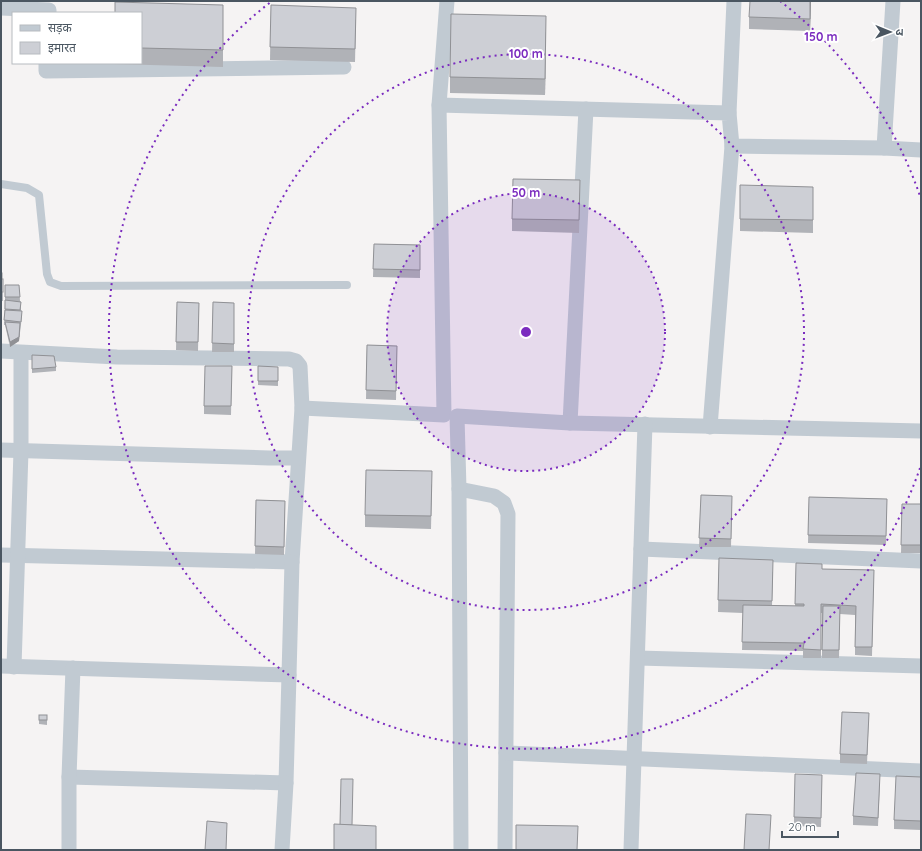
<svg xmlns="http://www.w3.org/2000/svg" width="922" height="851" font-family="Quicksand,'Noto Sans Devanagari',sans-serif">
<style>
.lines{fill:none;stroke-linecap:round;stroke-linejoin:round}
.lane{stroke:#c1cad2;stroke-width:8}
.street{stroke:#c1cad2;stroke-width:15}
.wall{fill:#b0b2b7}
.shaded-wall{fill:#909195}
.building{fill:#cdcfd5;stroke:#909195}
.ring{fill:none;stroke:#7b2cbf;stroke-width:2;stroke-dasharray:2 4}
.centre{fill:#7b2cbf;stroke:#fff;stroke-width:2}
.ring-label{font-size:12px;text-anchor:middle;font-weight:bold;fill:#7b2cbf;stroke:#fff;stroke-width:4;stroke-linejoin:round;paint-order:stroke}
</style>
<rect width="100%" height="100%" fill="#f5f3f3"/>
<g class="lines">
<!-- lane -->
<polyline class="lane" points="1,184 27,188 39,195 47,274 50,282 61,286 347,285"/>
<!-- street -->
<g class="street">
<polyline points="1,8 49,10 49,13"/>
<polyline points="46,63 46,71 344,67"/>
<polyline points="439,105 447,1"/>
<polyline points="729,113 734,1"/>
<polyline points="884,148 921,150"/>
<polyline points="1,351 117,357 289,359 296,361 300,366 302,408 292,562 1,555"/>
<polyline points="302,408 444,415 439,105 729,113 732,146 884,148 893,1"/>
<polyline points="570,423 586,109"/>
<polyline points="710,427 732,146"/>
<polyline points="1,450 269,458 298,458"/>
<polyline points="459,489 494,496 504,503 508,514 505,850"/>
<polyline points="641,549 921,561"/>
<polyline points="638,658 921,666"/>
<polyline points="1,666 289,675 292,562"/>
<polyline points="14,667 21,451 21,353"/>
<polyline points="506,753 921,771"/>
<polyline points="69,777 286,783 289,675"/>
<polyline points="69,850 69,777 73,668"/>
<polyline points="282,850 286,783"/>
<polyline points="461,850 459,489 457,416 570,423 921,431"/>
<polyline points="631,850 645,424"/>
</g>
</g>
<!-- wall -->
<g class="wall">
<polygon points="811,1 810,31 749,29 749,17"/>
<polygon points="223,5 223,67 114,64 114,63 141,63 141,13"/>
<polygon points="271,5 356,20 355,62 270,60"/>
<polygon points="546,32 545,95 450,93 450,77"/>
<polygon points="813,187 813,233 740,231 740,219"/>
<polygon points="580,193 579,233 512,231 512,219"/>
<polygon points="374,244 420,245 420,278 373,277"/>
<polygon points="1,273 2,279 3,279 3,301 1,301"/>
<polygon points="5,285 19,285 20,301 21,302 21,311 22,316 19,341 10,347 5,325 4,325 5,300"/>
<polygon points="177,302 199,303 198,351 176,350"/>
<polygon points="213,302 234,303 234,352 212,352"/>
<polygon points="367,345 397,346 396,400 366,399"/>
<polygon points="32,355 56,367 56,371 32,373"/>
<polygon points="232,366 231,415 204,414 204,406"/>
<polygon points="258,366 278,367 278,386 258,385"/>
<polygon points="432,484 431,529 365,527 365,515"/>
<polygon points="701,495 732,496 731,547 699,547"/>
<polygon points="809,497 887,499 886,545 808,543"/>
<polygon points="256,500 285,501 284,555 255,554"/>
<polygon points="902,504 921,504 921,553 901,553"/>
<polygon points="719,558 773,572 772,605 795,606 796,563 822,569 874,570 872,656 855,655 855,615 840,614 839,658 822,658 822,613 821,613 821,658 803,658 803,651 742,650 743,613 718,612"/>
<polygon points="869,713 867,764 840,763 840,754"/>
<polygon points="39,715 47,715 47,725 39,724"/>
<polygon points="822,775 821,827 794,826 794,817"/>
<polygon points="921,777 921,830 894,829 894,820"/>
<polygon points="880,782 878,826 853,825 853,816"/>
</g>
<!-- shaded-wall -->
<g class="shaded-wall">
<polygon points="810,1 811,1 810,31"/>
<polygon points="546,16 546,32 545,95 545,79"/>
<polygon points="20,328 19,341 10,347 10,342"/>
</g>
<!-- building -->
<g class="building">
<polygon points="750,1 810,1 810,19 749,17"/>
<polygon points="115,2 223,5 223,50 141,48 141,13 115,13"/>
<polygon points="271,5 356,8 355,49 270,47"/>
<polygon points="451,14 546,16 545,79 450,77"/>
<polygon points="513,179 580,180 579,220 512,219"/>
<polygon points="740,185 813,187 813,220 740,219"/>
<polygon points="374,244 420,245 420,270 373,269"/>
<rect x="1" y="273" width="1" height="6"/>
<rect x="1" y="279" width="2" height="13"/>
<polygon points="5,285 19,285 20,297 5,297"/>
<polygon points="5,300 21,302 20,310 5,309"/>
<polygon points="177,302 199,303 198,342 176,342"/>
<polygon points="213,302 234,303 234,344 212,343"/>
<polygon points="5,310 22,311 21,322 4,320"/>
<polygon points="5,322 20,323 19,337 10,342"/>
<polygon points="367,345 397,346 396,391 366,390"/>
<polygon points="32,355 54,356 56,367 32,369"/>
<polygon points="205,366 232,366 231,406 204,406"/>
<polygon points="258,366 278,367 278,381 258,381"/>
<polygon points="366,470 432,471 431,516 365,515"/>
<polygon points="701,495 732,496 731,539 699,538"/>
<polygon points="809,497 887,499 886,536 808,535"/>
<polygon points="256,500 285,501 284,547 255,546"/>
<polygon points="902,504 921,504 921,545 901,545"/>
<polygon points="719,558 773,560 772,601 718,600"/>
<polygon points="796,563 822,564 822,569 874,570 872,647 855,647 856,606 821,604 821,650 803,649 804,643 742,642 743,605 804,606 804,604 795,604"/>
<polygon points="823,606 840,606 839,650 822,650"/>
<polygon points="842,712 869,713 867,755 840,754"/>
<rect x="39" y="715" width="8" height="5"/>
<polygon points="856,773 880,774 878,818 853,816"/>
<polygon points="795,774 822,775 821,818 794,817"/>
<polygon points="896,776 921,777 921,821 894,820"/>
<polygon points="341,779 353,779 352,825 340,825"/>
<polygon points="746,814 771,815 769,850 744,850"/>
<polygon points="207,821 227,823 226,850 205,850"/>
<polygon points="334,824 376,826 376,850 334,850"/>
<polygon points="516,825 578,826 577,850 516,850"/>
</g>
<!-- distance rings -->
<circle cx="526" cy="332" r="139" fill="#7b2cbf" fill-opacity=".12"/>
<g class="ring">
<circle cx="526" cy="332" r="139"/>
<circle cx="526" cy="332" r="278"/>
<path d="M920 468A417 417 0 1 1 272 1M780 1A417 417 0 0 1 920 196"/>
</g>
<circle cx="526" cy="332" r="6" class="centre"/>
<g class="ring-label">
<text x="821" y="41">150 m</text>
<text x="526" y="58">100 m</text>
<text x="526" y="197">50 m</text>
</g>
<!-- border -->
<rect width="922" height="851" fill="none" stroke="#4a5661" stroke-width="4"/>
<!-- legend -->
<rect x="12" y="12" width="130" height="52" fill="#ffffff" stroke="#b7bbc0"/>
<rect x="20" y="25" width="20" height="6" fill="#c1cad2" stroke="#b7bbc0"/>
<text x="48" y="32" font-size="12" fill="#4a5661">सड़क</text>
<rect x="20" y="42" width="20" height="12" fill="#cdcfd5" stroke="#b7bbc0"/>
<text x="48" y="52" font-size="12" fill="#4a5661">इमारत</text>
<!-- north arrow -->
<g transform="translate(890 32) rotate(91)" stroke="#ffffff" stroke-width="3" paint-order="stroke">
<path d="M0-3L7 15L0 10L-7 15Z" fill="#4a5661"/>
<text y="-6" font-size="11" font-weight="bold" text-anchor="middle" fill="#4a5661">उ</text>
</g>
<!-- scale -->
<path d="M782 831v6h56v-6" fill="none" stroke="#4a5661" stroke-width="2"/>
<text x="788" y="831" font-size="12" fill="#4a5661" stroke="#ffffff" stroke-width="3" paint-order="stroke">20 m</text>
</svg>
